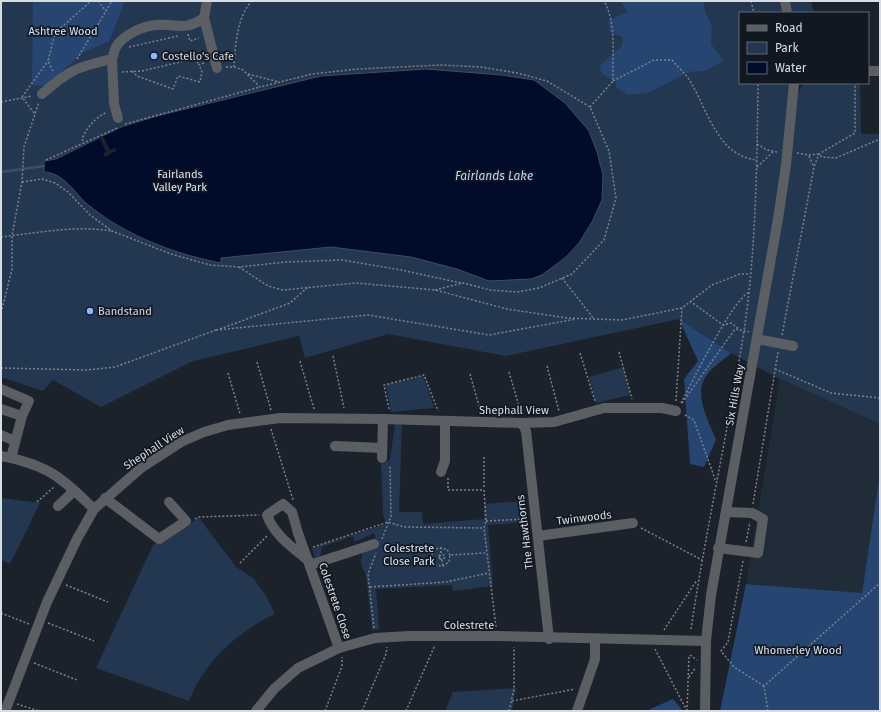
<svg xmlns="http://www.w3.org/2000/svg" width="881" height="712" font-family="'Fira Sans',sans-serif">
<style>
.built{fill:#212c39}
.green{fill:#243751}
.forest{fill:#264571}
.water{fill:#000c29;stroke:#414b61}
.pier{fill:#1b222b}
.lines{fill:none;stroke-linecap:round;stroke-linejoin:round}
.stream{stroke:#414b61;stroke-width:2.5}
.path{stroke:#7c828a;stroke-width:1.5;stroke-dasharray:2 2;stroke-linecap:butt}
.minor{stroke:#5b5f64;stroke-width:10}
.poi-dot{fill:#8bbafc;stroke:#121822;stroke-width:1.5}
.labels{text-anchor:middle;dominant-baseline:central;stroke-width:3.5;stroke-linejoin:round;paint-order:stroke}
.park-label{font-size:11px;fill:#dbe5f3;stroke:#121822}
.poi-label{font-size:11px;fill:#d8dde3;stroke:#121822;text-anchor:start}
.street-label{font-size:11px;fill:#d8dde3;stroke:#121822}
.water-label{font-size:12px;font-style:italic;fill:#c0d4f0;stroke:#121822}
</style>
<rect width="100%" height="100%" fill="#1b222b"/>
<!-- built -->
<polygon class="built" points="780,379 880,424 880,473 862,594 746,584"/>
<!-- green -->
<g class="green">
<polygon points="1,1 780,1 781,13 740,13 740,83 786,83 798,92 804,83 860,83 861,134 880,134 880,424 780,379 731,353 679,319 506,356 388,334 305,358 299,336 193,361 101,407 53,380 43,391 1,377"/>
<polygon points="789,1 811,1 814,13 791,13"/>
<polygon points="623,367 630,395 596,403 589,377"/>
<polygon points="423,376 434,408 391,412 386,385"/>
<polygon points="395,423 402,423 399,512 422,512 423,524 484,519 484,504 525,501 528,522 488,525 493,586 453,591 452,585 376,589 379,629 372,630 366,575 361,564 362,551 377,546 374,533 355,542 353,536 322,547 320,557 315,558 312,548 386,524 383,514 381,464 390,460"/>
<polygon points="1,498 40,503 10,564 1,560"/>
<path d="M199,518L236,567L254,579L266,596L275,614C238,631 204,662 189,701L96,668L153,545Z"/>
<polygon points="516,688 512,711 445,711 453,692"/>
</g>
<!-- forest -->
<g class="forest">
<polygon points="33,1 125,1 109,41 84,52 45,86 32,85"/>
<path d="M621,1H704L705,11L712,27L711,44L724,61L702,72C691,66 662,88 649,92C641,95 635,93 628,95L616,87V81L602,74L599,66L622,46L623,37L610,32L608,21L627,12Z"/>
<path d="M679,319L731,353C724,360 712,367 706,376C693,394 709,422 716,440L704,467L690,464L684,379L698,361Z"/>
<polygon points="880,473 880,711 720,711 746,584 862,593"/>
<polygon points="673,699 683,711 646,711"/>
</g>
<!-- water -->
<path class="water" d="M426,69L501,75L534,80L565,103L589,131L597,152L603,175L602,200L592,222L579,243L566,257L542,275L531,279L489,281L457,269L411,257L331,247L221,258V263C184,256 144,242 112,222C104,217 95,210 87,204C74,192 64,173 44,172V161L56,159L121,127L157,116L321,76Z"/>
<!-- pier -->
<polygon class="pier" points="103,136 110,150 115,148 116,151 105,157 103,153 106,152 99,137"/>
<g class="lines">
<!-- stream -->
<polyline class="stream" points="1,172 44,166"/>
<!-- path -->
<g class="path">
<polyline points="98,1 106,11"/>
<polyline points="751,1 754,13"/>
<polyline points="188,34 190,41 199,38"/>
<polyline points="129,47 178,36"/>
<polyline points="77,59 112,1"/>
<path d="M226,67H234C235,47 237,16 252,1"/>
<polyline points="234,67 243,70 260,87 312,74 358,69 441,65 481,67 517,73 547,81 590,107 609,151 616,198 604,240 572,274 539,288 517,292 490,290 463,283 435,290"/>
<polyline points="53,71 48,61 55,33 91,1"/>
<polyline points="132,71 137,76 173,89 178,76 200,82 202,72 199,64"/>
<polyline points="122,72 142,71 197,58 198,65 204,63"/>
<polyline points="248,74 279,82"/>
<path d="M613,81L654,60H672C678,67 685,73 690,81C708,110 717,156 757,160"/>
<polyline points="1,102 32,96"/>
<path d="M590,107L613,81C612,55 617,24 604,1"/>
<polyline points="34,113 22,97 48,61"/>
<polyline points="125,124 260,87"/>
<path d="M83,141L82,139C87,127 95,118 107,112"/>
<polyline points="757,144 767,150 777,152"/>
<polyline points="797,153 809,155 819,154 822,157 836,158 880,139"/>
<polyline points="809,156 814,167"/>
<polyline points="46,160 117,128"/>
<polyline points="757,167 773,152"/>
<polyline points="22,182 42,179 55,183 68,192 90,215 112,231 171,254 210,265 239,267 286,262 342,260 401,270 461,283"/>
<path d="M1,237C37,233 75,225 111,231"/>
<polyline points="239,267 268,286 283,290 356,283 435,290 507,309 567,318 622,320 682,308 712,285 740,274 750,274"/>
<polyline points="562,278 594,319"/>
<polyline points="690,301 723,325 731,323 739,329"/>
<polyline points="1,313 12,269 12,236 22,182 24,147 39,102"/>
<polyline points="220,329 290,303 308,287"/>
<polyline points="216,330 368,315 489,335 576,319"/>
<polyline points="782,335 814,167 819,154 855,133 855,83"/>
<polyline points="619,352 632,399"/>
<polyline points="580,353 595,401"/>
<polyline points="333,356 344,408"/>
<polyline points="300,361 314,409"/>
<polyline points="257,362 271,410"/>
<polyline points="547,366 559,411"/>
<polyline points="1,368 87,370 115,367 216,330"/>
<polyline points="775,369 831,393 880,398"/>
<polyline points="509,372 521,413"/>
<polyline points="228,373 240,414"/>
<polyline points="470,374 481,413"/>
<polyline points="676,401 682,308"/>
<path d="M681,403C692,382 732,301 748,293"/>
<polyline points="682,403 735,329 749,332"/>
<polyline points="389,409 384,385 424,375 438,411"/>
<polyline points="685,415 694,420 716,482"/>
<polyline points="271,429 293,500"/>
<polyline points="484,457 484,489"/>
<polyline points="448,478 448,490 484,490 486,521 484,528 496,627"/>
<polyline points="37,502 54,487"/>
<polyline points="753,504 778,352"/>
<polyline points="195,519 198,517 259,515"/>
<polyline points="486,521 526,519"/>
<polyline points="641,528 702,560"/>
<polyline points="382,539 391,516 390,465"/>
<polyline points="746,542 750,522"/>
<polyline points="313,547 388,522 404,527 484,528"/>
<polyline points="441,547 441,554 438,557 442,560 443,566"/>
<circle cx="442" cy="557" r="2.5"/>
<polyline points="450,555 447,549 438,548 432,553 432,559 435,565 443,566 449,562 450,555 485,553"/>
<polyline points="743,561 728,642 721,651 734,667 764,686"/>
<polyline points="240,563 267,536"/>
<polyline points="66,585 108,602"/>
<polyline points="370,587 446,582 489,573"/>
<polyline points="1,613 29,624"/>
<polyline points="48,623 94,641"/>
<polyline points="374,628 368,574 376,553"/>
<path d="M691,629C706,529 728,431 744,331C756,250 757,165 758,83"/>
<polyline points="664,630 697,580"/>
<polyline points="655,649 687,711"/>
<polyline points="690,655 697,660"/>
<polyline points="34,663 77,680"/>
<polyline points="689,677 696,667"/>
<polyline points="512,701 575,689"/>
<polyline points="17,704 39,711"/>
<polyline points="325,711 342,666 342,657"/>
<polyline points="362,711 386,654 387,647"/>
<polyline points="406,711 435,645"/>
<polyline points="509,711 514,689 514,647"/>
<polyline points="687,711 689,655"/>
<polyline points="768,711 764,686 880,583"/>
</g>
<!-- minor -->
<g class="minor">
<polyline points="785,1 787,13"/>
<polyline points="204,18 217,68"/>
<polyline points="112,59 114,104 118,118"/>
<polyline points="868,71 880,71"/>
<path d="M42,94C69,70 77,67 112,59C114,55 114,50 116,47C123,35 143,26 156,25C177,23 183,32 204,18L207,1"/>
<polyline points="757,339 793,346"/>
<polyline points="1,389 29,401 22,416 11,458"/>
<polyline points="1,409 22,416"/>
<polyline points="522,423 526,431 549,639"/>
<polyline points="1,435 15,441"/>
<polyline points="335,446 382,448"/>
<path d="M1,456C48,465 61,477 94,509"/>
<polyline points="382,458 383,419"/>
<polyline points="441,472 445,461 445,421"/>
<polyline points="105,498 159,539 186,521 169,502"/>
<polyline points="58,506 74,491"/>
<polyline points="538,536 633,523"/>
<polyline points="718,548 758,553 763,519 752,513 726,512"/>
<path d="M309,561C293,548 274,535 267,515L283,504L292,512L298,533L339,648"/>
<polyline points="310,565 374,544"/>
<polyline points="6,709 47,602 77,539 94,509 141,468 181,442 204,432 228,425 280,418 383,419 522,423 554,422 604,408 662,408 676,411"/>
<polyline points="256,711 274,689 298,668 339,648 375,638 409,636 497,636 706,641"/>
<polyline points="577,711 595,659 595,639"/>
<polyline points="705,711 706,641 711,595 778,219 786,165 794,83"/>
</g>
</g>
<!-- markers -->
<g class="poi-dot">
<circle cx="154" cy="56" r="4"/>
<circle cx="90" cy="311" r="4"/>
</g>
<g class="labels">
<!-- park labels -->
<g class="park-label">
<text x="63" y="31">Ashtree Wood</text>
<text x="180" y="174">Fairlands<tspan x="180" dy="13">Valley Park</tspan></text>
<text x="409" y="548">Colestrete<tspan x="409" dy="13">Close Park</tspan></text>
<text x="798" y="650">Whomerley Wood</text>
</g>
<!-- poi labels -->
<g class="poi-label">
<text x="162" y="56">Costello's Cafe</text>
<text x="98" y="311">Bandstand</text>
</g>
<!-- street labels -->
<g class="street-label">
<text transform="translate(735 395) rotate(-80)">Six Hills Way</text>
<text x="514" y="410">Shephall View</text>
<text transform="translate(154 448) rotate(-33)">Shephall View</text>
<text transform="translate(584 518) rotate(-7)">Twinwoods</text>
<text transform="translate(525 532) rotate(-97)">The Hawthorns</text>
<text transform="translate(335 601) rotate(71)">Colestrete Close</text>
<text x="469" y="625">Colestrete</text>
</g>
<!-- water labels -->
<g class="water-label">
<text x="494" y="176">Fairlands Lake</text>
</g>
</g>
<!-- border -->
<rect width="881" height="712" fill="none" stroke="#d8dde3" stroke-width="4"/>
<!-- legend -->
<rect x="739" y="12" width="130" height="72" fill="#121822" stroke="#61676f"/>
<rect x="747" y="25" width="20" height="6" fill="#5b5f64" stroke="#61676f"/>
<text x="775" y="32" font-size="12" fill="#d8dde3">Road</text>
<rect x="747" y="42" width="20" height="12" fill="#243751" stroke="#61676f"/>
<text x="775" y="52" font-size="12" fill="#d8dde3">Park</text>
<rect x="747" y="62" width="20" height="12" fill="#000c29" stroke="#61676f"/>
<text x="775" y="72" font-size="12" fill="#d8dde3">Water</text>
</svg>
